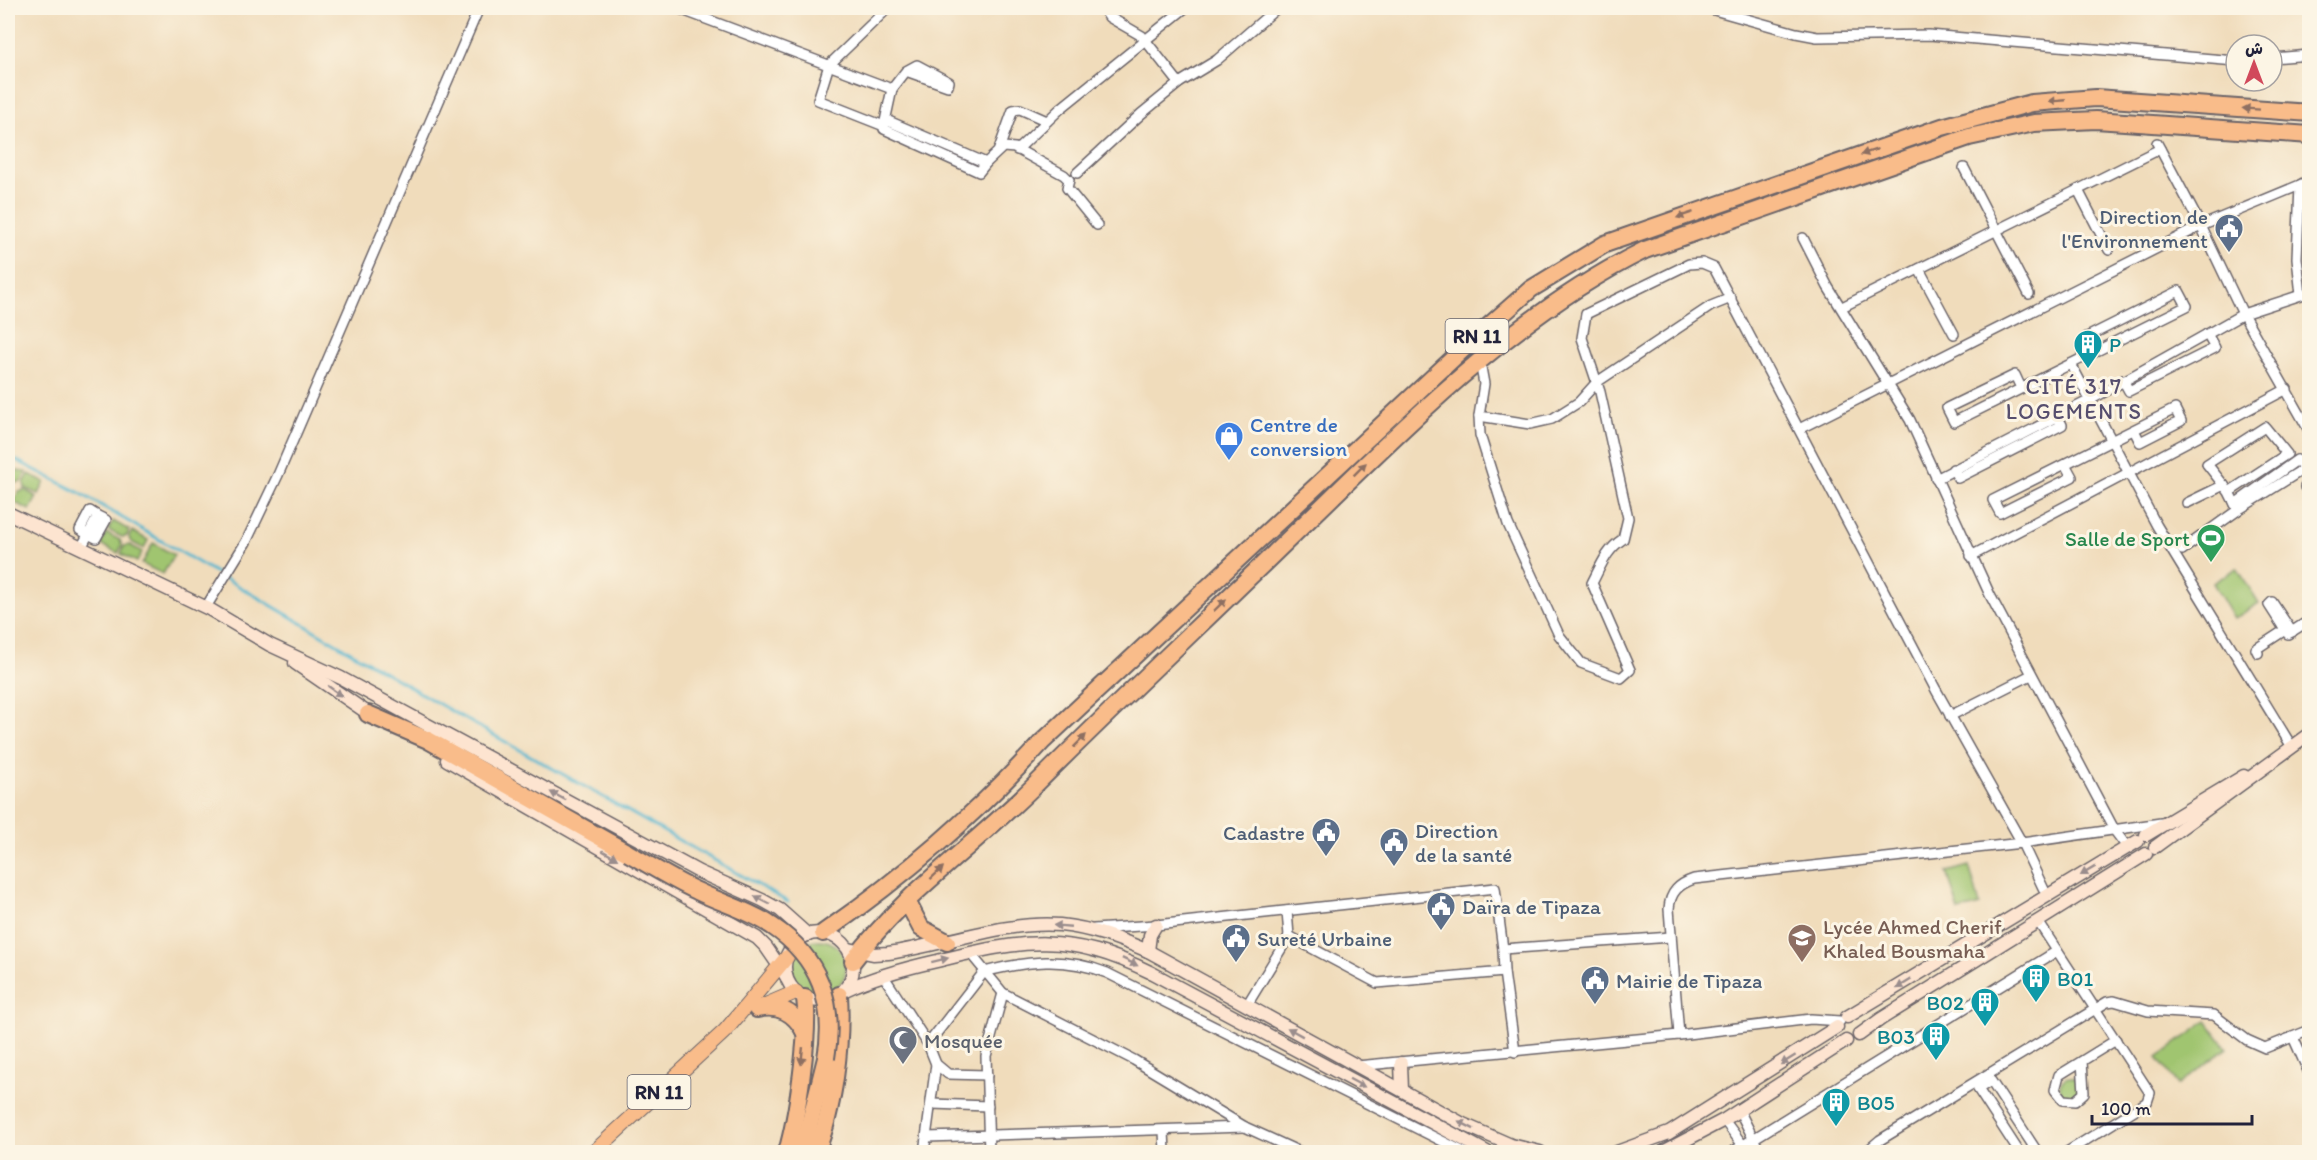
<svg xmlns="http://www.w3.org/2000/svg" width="2317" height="1160" font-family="Itim,'Playpen Sans Arabic',sans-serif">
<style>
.green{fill:#a0c56f;stroke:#617455;stroke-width:1.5}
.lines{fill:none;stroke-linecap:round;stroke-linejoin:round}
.stream{stroke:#50b5cf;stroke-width:3}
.street-casing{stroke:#6a6368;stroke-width:12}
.secondary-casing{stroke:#6a6368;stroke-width:15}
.primary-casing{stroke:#6a6368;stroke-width:16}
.highway-casing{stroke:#6a6368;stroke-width:20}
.street{stroke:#fff;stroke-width:9}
.secondary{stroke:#fde4d0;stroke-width:12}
.primary{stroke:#f9bc8a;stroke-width:14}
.highway{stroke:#f9bc8a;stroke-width:16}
.highway-bridge-casing{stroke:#6a6368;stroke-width:20;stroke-linecap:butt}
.highway-bridge{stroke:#f9bc8a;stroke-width:16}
.oneway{fill:#8e6f62}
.oneway2{fill:#9a8d8d}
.labels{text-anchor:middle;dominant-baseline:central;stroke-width:6;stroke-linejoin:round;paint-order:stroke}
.shield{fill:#fcf5e5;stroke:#63616e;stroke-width:1.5}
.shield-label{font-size:20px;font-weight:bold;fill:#22223b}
.service-label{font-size:21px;fill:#4e5e75;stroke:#fcf5e5;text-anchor:start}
.culture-label{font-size:21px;fill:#0d838f;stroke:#fcf5e5;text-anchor:start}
.shop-label{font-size:21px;fill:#366cbe;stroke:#fcf5e5;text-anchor:start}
.leisure-label{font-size:21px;fill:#27864d;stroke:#fcf5e5;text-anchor:end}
.education-label{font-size:21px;fill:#785e54;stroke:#fcf5e5;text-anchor:start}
.worship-label{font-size:21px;fill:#5b616d;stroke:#fcf5e5;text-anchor:start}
.neighbourhood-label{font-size:22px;letter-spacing:1.5px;fill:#564e6e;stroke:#fcf5e5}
</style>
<rect width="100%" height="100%" fill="#fcf5e5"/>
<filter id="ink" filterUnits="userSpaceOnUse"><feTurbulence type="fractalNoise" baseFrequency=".0167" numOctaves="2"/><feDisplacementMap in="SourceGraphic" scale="12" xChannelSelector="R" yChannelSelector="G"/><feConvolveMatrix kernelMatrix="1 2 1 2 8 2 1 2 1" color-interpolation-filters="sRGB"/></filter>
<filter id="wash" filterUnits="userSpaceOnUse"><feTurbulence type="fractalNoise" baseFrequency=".008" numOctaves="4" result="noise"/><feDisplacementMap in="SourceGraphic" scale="24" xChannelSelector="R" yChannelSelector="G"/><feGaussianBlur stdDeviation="1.35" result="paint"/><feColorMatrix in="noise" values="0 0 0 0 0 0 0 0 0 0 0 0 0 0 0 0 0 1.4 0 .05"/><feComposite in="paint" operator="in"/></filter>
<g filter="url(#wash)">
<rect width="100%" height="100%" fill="#f0dcbb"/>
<!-- green -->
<g class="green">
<polygon points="10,470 26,472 22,481 16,483 8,478"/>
<polygon points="29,474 45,482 39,494 25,488 24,483"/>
<polygon points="25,490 37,497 30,510 13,502 19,492"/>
<polygon points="113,521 129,530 127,536 122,537 108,530"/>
<polygon points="132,531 148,540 144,549 130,541 129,537"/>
<polygon points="106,533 120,540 122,545 118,553 101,545"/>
<polygon points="153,543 174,555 163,574 142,564"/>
<polygon points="130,545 142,552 137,562 121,554 124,546"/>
<polygon points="2237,568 2259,603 2234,619 2213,583"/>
<polygon points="1969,866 1980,905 1959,911 1947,872"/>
<circle cx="819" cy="967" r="27"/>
<polygon points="2207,1021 2227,1048 2178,1085 2157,1058"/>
<circle cx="2070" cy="1087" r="10"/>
</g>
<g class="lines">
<!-- stream -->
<polyline class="stream" points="8,456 80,493 446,708 788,902"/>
</g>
</g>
<g filter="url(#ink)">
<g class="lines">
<!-- street casing -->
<g class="street-casing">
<g id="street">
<polyline points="677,8 892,89 884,126"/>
<polyline points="888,8 829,65 818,100 884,126 884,129 979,172 986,163"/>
<polyline points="1103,8 1109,17 1142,36 1179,83"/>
<polyline points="1707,8 1796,33 1817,37 1929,35 2236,61"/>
<polyline points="2272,58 2310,55"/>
<polyline points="892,89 906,71 917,65 949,82 948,86 906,71"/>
<polyline points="886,120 986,163 1003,147 1015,148 1064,175 1069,180 1067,188 1097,225"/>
<polyline points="999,149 1013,110 1020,109 1047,121"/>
<polyline points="1017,150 1060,109 1185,8"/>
<polyline points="1964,168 2029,294"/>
<polyline points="1077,173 1141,114 1179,83 1217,60 1277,8"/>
<polyline points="2310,179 2300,185 2201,226 2243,314 2310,432"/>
<polyline points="2078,190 2109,250"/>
<polyline points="1803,238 1828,287 1910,420 1990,595 2115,831 2127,847"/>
<polyline points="1919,269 1954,334"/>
<polyline points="1842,307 2160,149"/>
<path d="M1480,362L1484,384L1479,416L1480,435L1508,524L1559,635L1581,663L1621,678L1630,670L1592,583C1601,566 1606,550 1623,539L1628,518L1600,392L1582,338L1586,314L1689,264L1702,263L1714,268L1936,690L2022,843L2047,896"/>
<polyline points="2071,364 2157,526 2292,747"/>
<polyline points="2123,380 2129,391 2215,348 2207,334"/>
<polyline points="2021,388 2015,375 1947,408 1954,422 2187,306 2179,291 2087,337 2095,352"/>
<polyline points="1479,416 1530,424 1552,419 1579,402 1597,382 1711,306 1731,298"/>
<polyline points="1799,429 2201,226 2157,143"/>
<polyline points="2065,464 2072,477 2000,513 1993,500 2175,409 2181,421 2140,442 2134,430"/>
<polyline points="1953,469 1958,478 2062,425 2057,416"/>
<polyline points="1936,479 2090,400 2243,314 2301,295 2297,258 2300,185"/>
<polyline points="2310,485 2305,487 2310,494"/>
<polyline points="2229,492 2287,454 2265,427 2207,464 2229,492 2238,510"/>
<polyline points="2187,503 2224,485"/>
<polyline points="2235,504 2297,460 2304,468"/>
<polyline points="81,548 98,516 106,520 96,538 80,530 90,511 98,516"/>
<polyline points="2182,550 2238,510 2310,465"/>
<polyline points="1971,556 2287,389"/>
<polyline points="206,607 246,542 278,475 479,8"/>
<polyline points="2288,634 2310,620"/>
<polyline points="2258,653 2256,649 2285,630 2269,605 2272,602 2292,632"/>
<polyline points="1950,716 2031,675"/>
<polyline points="1287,911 1289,936"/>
<polyline points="2039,923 2150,1093 2147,1102 2067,1152"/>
<polyline points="1094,929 1156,925 1495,888 1503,949 1671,937"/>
<polyline points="970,953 1003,993 1134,1060 1245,1127 1300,1152"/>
<polyline points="1504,972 1515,1052"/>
<polyline points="883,975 928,1044 936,1064 924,1152"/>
<polyline points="1247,1005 1289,936 1377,983 1504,972 1503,949"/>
<path d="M1840,1021L1811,1019L1679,1035L1669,909C1670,892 1679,884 1694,879L2022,843L2161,823"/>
<polyline points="2293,1037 2310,1075"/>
<path d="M928,1044L984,972C1027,961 1065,956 1107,973L1464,1152"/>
<polyline points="2082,1061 2084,1093 2075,1101 2063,1100 2055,1090 2059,1075 2061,1074 2116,1040"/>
<polyline points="936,1064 948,1074 987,1075"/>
<polyline points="1357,1066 1679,1035"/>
<polyline points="932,1104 988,1106"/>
<polyline points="1739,1110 1760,1152"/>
<polyline points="1724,1120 1748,1152"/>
<polyline points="1164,1131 1165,1152"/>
<polyline points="927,1137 1245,1127"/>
<polyline points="989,1152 986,1056 1003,993"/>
<polyline points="1732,1152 2057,951"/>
<polyline points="1866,1152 1880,1140 2107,1002 2114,1001 2148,1011 2214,1015 2247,1040 2265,1048 2310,1030"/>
<polyline points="2019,1152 1978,1089 1991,1081 2036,1150 2032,1152"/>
</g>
</g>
<!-- secondary casing -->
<g class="secondary-casing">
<g id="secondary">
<polyline points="8,513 209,609 270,645 341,678 699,872 762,900 780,910 808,935"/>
<polyline points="295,663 375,718"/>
<polyline points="447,760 757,938 766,947 786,976"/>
<polyline points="2146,835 2244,776"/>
<polyline points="2155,847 2310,734"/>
<circle cx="819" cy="967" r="34"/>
<path d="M849,949L873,954L888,953C945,945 1002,921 1060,925C1091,928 1120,939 1148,951L1463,1124L1511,1145L1540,1152"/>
<polyline points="1148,951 1150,935 1156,925"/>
<path d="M845,990C875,976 906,968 937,961C1023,939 1070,932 1152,973L1487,1152"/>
<polyline points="1847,1017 2138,841"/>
<polyline points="1859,1035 1881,1019 2146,854"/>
<polyline points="1401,1063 1402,1090"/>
<polyline points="1617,1152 1669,1133 1837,1027"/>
<polyline points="1663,1152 1724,1120 1846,1041"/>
</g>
</g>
<!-- primary casing -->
<g class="primary-casing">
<g id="primary">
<polyline points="761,1007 796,992"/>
<polyline points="594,1152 725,1031 787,957"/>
</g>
</g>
<!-- highway casing -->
<g class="highway-casing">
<g id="highway">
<polyline points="368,714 428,740 628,853"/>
<polyline points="907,901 921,928 947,942"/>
<path d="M823,933C906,875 974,816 1042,742L1474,339L1531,289L1605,244L1942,127L2032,103L2096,98L2310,113"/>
<path d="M853,961C904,893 975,845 1034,786C1120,700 1209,617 1296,532C1401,431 1512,315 1645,250L1969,137L2034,123L2096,120L2310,135"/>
<path d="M757,1009C779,1004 795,1012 805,1033"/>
<polyline points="804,1146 826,1058"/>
<path d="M787,1152C797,1118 810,1033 805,998"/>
<path d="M816,1152C834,1109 842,1042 839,995"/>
</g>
</g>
<!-- street -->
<use href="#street" class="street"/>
<!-- secondary -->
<use href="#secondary" class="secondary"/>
<!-- primary -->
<use href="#primary" class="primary"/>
<!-- highway -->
<use href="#highway" class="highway"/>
<!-- highway-bridge casing -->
<g class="highway-bridge-casing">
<path id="highway-bridge" d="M628,853C651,866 673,880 697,891C721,903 749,910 772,926C819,957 836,1004 826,1058"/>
</g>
<!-- highway-bridge -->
<use href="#highway-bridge" class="highway-bridge"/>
</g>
<!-- one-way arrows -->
<defs><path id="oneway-solid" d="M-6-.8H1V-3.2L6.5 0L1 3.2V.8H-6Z" transform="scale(1.5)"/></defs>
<g class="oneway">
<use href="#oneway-solid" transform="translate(2057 101) rotate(175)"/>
<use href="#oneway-solid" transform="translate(2251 109) rotate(-176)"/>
<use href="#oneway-solid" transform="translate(1869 152) rotate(161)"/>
<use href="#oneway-solid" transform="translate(1685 215) rotate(161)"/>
<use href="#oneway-solid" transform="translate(1360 469) rotate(-45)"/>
<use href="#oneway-solid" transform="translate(1220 605) rotate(-44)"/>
<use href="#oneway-solid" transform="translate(1080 741) rotate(-45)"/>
<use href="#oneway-solid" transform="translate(937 873) rotate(-43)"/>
<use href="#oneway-solid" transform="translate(802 1056) rotate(96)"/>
</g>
<g class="oneway2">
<use href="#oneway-solid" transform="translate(335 691) rotate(36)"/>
<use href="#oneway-solid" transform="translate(558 796) rotate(-152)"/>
<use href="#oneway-solid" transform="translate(610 855) rotate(30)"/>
<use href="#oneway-solid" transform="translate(2088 871) rotate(149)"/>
<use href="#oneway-solid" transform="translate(762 900) rotate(-153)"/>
<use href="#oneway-solid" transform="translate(1062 926) rotate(-175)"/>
<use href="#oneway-solid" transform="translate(940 960) rotate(-14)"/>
<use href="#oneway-solid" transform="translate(1130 962) rotate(26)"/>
<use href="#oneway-solid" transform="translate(1904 984) rotate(148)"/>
<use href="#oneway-solid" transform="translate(1295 1032) rotate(-151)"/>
<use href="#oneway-solid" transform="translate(1788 1060) rotate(148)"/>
<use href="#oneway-solid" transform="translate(1357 1083) rotate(28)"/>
<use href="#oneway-solid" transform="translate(1466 1125) rotate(-153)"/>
</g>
</g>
<!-- icons -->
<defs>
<g id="civic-pin" transform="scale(1.5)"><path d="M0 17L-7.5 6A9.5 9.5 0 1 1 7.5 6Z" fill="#5c6f8a" stroke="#fcf5e5"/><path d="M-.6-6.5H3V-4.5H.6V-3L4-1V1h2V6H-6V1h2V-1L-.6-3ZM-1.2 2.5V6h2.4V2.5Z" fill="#fff"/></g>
<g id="building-pin" transform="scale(1.5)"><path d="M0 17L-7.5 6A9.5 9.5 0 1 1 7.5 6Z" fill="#0f9aa8" stroke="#fcf5e5"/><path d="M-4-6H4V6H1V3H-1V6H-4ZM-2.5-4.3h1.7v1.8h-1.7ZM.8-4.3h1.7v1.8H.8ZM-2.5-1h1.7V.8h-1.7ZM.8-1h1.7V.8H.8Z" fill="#fff"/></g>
<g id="shop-pin" transform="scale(1.5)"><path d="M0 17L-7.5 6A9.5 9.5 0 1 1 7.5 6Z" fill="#3f7fe0" stroke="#fcf5e5"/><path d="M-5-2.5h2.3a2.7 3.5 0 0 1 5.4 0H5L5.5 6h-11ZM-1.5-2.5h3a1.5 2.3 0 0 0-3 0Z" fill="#fff"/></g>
<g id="stadium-pin" transform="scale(1.5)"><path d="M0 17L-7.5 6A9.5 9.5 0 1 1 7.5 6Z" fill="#2e9e5b" stroke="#fcf5e5"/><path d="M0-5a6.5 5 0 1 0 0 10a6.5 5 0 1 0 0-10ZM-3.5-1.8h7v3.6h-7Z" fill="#fff"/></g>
<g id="school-pin" transform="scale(1.5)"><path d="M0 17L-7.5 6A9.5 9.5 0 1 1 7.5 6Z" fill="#8d6e63" stroke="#fcf5e5"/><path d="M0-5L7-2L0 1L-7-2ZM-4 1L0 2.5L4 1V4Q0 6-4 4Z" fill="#fff"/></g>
<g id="mosque-pin" transform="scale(1.5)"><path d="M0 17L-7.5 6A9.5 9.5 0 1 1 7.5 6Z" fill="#6b7280" stroke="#fcf5e5"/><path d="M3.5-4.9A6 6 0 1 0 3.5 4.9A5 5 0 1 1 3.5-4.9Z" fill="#fff"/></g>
</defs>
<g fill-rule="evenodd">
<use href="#civic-pin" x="2229" y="228"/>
<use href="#building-pin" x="2088" y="344"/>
<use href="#shop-pin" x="1229" y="436"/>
<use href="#stadium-pin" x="2211" y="538"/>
<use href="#civic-pin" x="1326" y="832"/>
<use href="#civic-pin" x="1394" y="842"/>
<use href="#civic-pin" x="1441" y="906"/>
<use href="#civic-pin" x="1236" y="938"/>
<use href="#school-pin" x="1802" y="938"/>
<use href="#building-pin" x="2036" y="978"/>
<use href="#civic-pin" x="1595" y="980"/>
<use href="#building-pin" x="1985" y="1002"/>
<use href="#building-pin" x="1936" y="1036"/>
<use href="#mosque-pin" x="903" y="1040"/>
<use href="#building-pin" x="1836" y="1102"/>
</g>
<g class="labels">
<!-- shield labels -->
<g class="shield">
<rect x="1445.5" y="319" width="63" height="34" rx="4.5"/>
<rect x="627.5" y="1075" width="63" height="34" rx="4.5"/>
</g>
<g class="shield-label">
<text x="1477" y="336">RN 11</text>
<text x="659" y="1092">RN 11</text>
</g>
<!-- service labels -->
<g class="service-label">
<text x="2208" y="216" text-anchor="end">Direction de<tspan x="2208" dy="24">l'Environnement</tspan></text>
<text x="1415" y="830">Direction<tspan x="1415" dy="24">de la santé</tspan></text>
<text x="1305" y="832" text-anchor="end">Cadastre</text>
<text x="1462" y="906">Daïra de Tipaza</text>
<text x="1257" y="938">Sureté Urbaine</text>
<text x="1616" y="980">Mairie de Tipaza</text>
</g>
<!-- culture labels -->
<g class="culture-label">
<text x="2109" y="344">P</text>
<text x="2057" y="978">B01</text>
<text x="1964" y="1002" text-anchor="end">B02</text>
<text x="1915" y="1036" text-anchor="end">B03</text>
<text x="1857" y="1102">B05</text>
</g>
<!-- shop labels -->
<g class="shop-label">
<text x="1250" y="424">Centre de<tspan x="1250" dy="24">conversion</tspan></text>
</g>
<!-- leisure labels -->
<g class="leisure-label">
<text x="2190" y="538">Salle de Sport</text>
</g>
<!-- education labels -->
<g class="education-label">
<text x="1823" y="926">Lycée Ahmed Cherif<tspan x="1823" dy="24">Khaled Bousmaha</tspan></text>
</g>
<!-- worship labels -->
<g class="worship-label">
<text x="924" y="1040">Mosquée</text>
</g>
<!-- neighbourhood labels -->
<g class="neighbourhood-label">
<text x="2074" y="386">CITÉ 317<tspan x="2074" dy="25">LOGEMENTS</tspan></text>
</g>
</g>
<!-- margin -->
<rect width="2317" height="1160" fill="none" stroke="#fcf5e5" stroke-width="30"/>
<!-- north arrow -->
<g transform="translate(2254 63)"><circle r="28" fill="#fcf5e5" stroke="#a5a1a1" stroke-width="1.5"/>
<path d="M0-4.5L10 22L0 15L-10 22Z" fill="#d1495b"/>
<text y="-9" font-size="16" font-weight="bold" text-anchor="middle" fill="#22223b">ش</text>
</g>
<!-- scale -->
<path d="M2092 1115v9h160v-9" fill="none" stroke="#22223b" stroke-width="3"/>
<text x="2101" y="1115" font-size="18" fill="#22223b" stroke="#fcf5e5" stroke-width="4.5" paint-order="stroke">100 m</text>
</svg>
